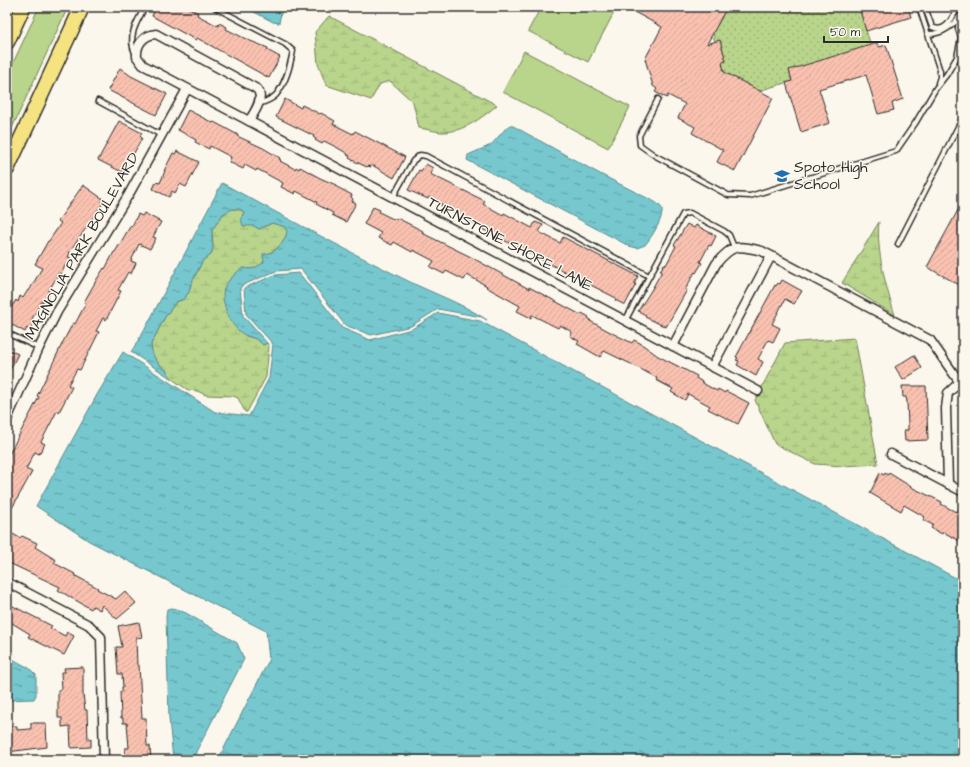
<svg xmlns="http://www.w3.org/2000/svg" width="970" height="767" font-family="'Architects Daughter',sans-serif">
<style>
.grass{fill:#b9d48b;stroke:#72805b}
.wetland{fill:url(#wetland-marsh);stroke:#72805b}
.garden{fill:url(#garden-dots);stroke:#72805b}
.water{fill:url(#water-ripples);stroke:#58898d}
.building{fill:url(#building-hatch);stroke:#2b2b2b}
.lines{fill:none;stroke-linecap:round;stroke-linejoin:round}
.lane-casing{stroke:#2b2b2b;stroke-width:7}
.street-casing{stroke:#2b2b2b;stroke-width:11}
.highway-casing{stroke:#2b2b2b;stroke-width:17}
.lane{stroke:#fbf7ec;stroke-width:4}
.street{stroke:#fbf7ec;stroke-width:8}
.highway{stroke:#f5e382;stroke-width:14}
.labels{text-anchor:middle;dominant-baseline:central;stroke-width:3;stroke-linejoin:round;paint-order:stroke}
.poi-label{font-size:15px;fill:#2b2b2b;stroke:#fbf7ec;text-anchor:start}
.street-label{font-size:15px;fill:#2b2b2b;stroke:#fbf7ec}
</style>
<defs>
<pattern id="wetland-marsh" width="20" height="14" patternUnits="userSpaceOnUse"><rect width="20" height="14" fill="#b9d48b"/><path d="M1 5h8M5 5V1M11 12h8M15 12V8" fill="none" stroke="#9fb678"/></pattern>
<pattern id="garden-dots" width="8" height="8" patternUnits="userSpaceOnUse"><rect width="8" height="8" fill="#b9d48b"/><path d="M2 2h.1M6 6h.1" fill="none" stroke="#9fb678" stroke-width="1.8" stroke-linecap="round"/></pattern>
<pattern id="water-ripples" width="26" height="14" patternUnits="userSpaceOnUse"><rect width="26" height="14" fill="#76c7ce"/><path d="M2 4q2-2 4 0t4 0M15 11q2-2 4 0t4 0" fill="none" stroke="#61a2a7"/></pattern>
<pattern id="building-hatch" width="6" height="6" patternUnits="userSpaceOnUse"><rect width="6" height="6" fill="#fac1b0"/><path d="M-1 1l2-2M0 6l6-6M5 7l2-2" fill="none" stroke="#d6a698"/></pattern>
</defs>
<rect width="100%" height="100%" fill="#fbf7ec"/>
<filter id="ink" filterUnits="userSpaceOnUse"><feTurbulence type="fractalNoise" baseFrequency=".025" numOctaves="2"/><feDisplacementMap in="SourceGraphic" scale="8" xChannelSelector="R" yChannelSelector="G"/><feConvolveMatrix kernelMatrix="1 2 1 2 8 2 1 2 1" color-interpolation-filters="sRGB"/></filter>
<g filter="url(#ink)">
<!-- grass -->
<g class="grass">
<polygon points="39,7 68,7 7,139 7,76"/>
<polygon points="541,7 617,7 588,62 528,31"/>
<polygon points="524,51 630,107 608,148 503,92"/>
</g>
<!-- wetland -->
<g class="wetland">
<path d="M329,16L497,105C482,118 462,133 441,132C433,131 426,129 419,128L413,102L390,81L380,84L371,100L326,85L318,64L315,32Z"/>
<path d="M232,209C251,209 245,222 259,229L272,223L286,227C290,234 281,245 275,250C273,251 271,252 269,253C267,255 266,259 264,261C259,269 251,270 243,268L224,289L246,336L257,339L263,345L267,343L269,346L266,377L247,412H245L238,398L233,396L206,395L197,391L188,390L172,379L166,370L157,362L152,353L151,344L165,317L176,302L184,299L189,292L191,284L203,260L211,255L213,247L212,230L223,214Z"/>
<path d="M879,222C876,250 886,288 895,315L842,283Z"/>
<polygon points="855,338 878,464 843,466 815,464 775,444 755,400 785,343"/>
</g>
<!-- garden -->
<polygon class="garden" points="727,7 859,7 871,46 798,80 795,68 789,70 792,81 758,91 724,72 722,62 726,61 720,41 715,42 712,31 717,26"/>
<!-- water -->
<g class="water">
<polygon points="245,7 281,7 282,8 279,23 273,22"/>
<path d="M510,125L515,127L600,174L655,202C658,204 661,206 662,209C664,218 651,238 645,245L637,248L629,246L467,160L468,155L491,145L507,127Z"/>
<path d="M222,183C281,215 340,247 400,277C429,292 460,302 487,320L482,317L438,309L411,326L371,335L345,325L301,269L276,271L243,285L240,288L243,316L267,343L263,345C254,335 248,339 239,331C230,324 220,300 224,289C226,282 237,271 243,268C252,270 256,268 264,262L263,254C267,254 272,253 275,250C282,245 290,234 285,227L272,223L259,229L254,226H243L241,219L244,212L240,209H232L223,214L212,230V238L213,247L211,255L203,260L191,284L189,292L184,299L176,302L165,317L151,344L152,353L157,362L166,370L172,379L131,352L145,329Z"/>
<polygon points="299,273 342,328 370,340 412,329 438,313 480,321 963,582 963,760 218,760 269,660 266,631 89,541 36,506 98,393 123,352 215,412 249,416 269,378 273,344 246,314 244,288 275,275"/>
<polygon points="173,608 186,613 237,643 244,659 192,760 173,760 169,718 166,617 167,609"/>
<polygon points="7,656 29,668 36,675 36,695 34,699 7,700"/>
</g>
<!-- building -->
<g class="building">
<polygon points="156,7 187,7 198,13 197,15 218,26 219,23 227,27 226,29 248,40 268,48 267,50 280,57 269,78 197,38 196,40 152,16"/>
<polygon points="625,7 727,7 707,44 720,40 726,61 722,62 724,72 773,98 735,171 717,162 723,150 692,133 695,127 678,118 685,104 668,95 667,98 655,92 657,89 653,86 645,59 662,27"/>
<polygon points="859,7 908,7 911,17 866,31"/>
<polygon points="877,43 879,47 886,45 903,99 892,103 894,110 878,114 866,75 819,89 830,123 801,132 786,83 792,81 789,70"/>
<polygon points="120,68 131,76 167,94 156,115 108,90"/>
<polygon points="285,99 301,108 302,105 320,114 321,113 335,121 333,124 353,134 355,131 405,157 394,178 372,165 371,167 368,166 367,167 356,162 349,158 350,156 347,155 348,154 336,147 324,141 322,144 315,140 316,139 313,137 314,136 276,117"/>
<polygon points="188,110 213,123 214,122 238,135 237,136 263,148 280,158 279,159 281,160 280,161 295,169 296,167 299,169 300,167 320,178 336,185 335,186 352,195 351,197 353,199 352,201 356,203 346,222 332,215 333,213 316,204 317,202 296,191 295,194 281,187 283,183 257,169 256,171 245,165 243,169 229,162 231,157 210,146 209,149 195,142 196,140 178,130"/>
<polygon points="119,121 142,133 140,136 142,138 133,155 130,153 124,165 126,166 122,172 98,160"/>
<polygon points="177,151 199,162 186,187 180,184 175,193 172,191 169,197 153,189 156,182 160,183 165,171 164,171 173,153 175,154"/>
<polygon points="426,164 433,168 430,174 485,201 483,204 503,215 504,213 532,228 535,222 543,225 539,232 560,243 563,237 638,276 634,284 636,284 625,305 615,300 616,298 482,229 483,228 441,206 442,204 429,197 428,199 408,190 419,170 421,171"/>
<polygon points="83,185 103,199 101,202 103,203 69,253 70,253 68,257 71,258 67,265 66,264 61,274 59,273 47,294 49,295 45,303 42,301 40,304 31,321 33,323 30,330 27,328 25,332 7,322 7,314 16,300 18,302 20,296 23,298 28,290 29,291 42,268 35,264 48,241 49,241 61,223 58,221"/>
<polygon points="963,201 963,287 927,267"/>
<polygon points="373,207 380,210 379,212 393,219 394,218 396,220 397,218 423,231 422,233 469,256 529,289 529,287 581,315 582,313 589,317 588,318 591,320 590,321 614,334 632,343 634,340 640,343 658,356 697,376 696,378 704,383 704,384 717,391 718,389 725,393 726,391 749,403 738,424 708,409 710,406 688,394 685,400 671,392 673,389 656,380 657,378 633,365 604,351 600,357 577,344 579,341 570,336 572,332 560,325 558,328 532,315 531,318 517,311 520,306 486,287 487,286 467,275 464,280 446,271 444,274 430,267 434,261 413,250 412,252 394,242 392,245 378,238 381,233 364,224"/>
<polygon points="144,213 161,222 153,237 156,238 150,249 139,244 131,261 136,263 131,274 128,272 118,290 121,291 106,320 103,318 96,331 99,332 80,370 77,369 68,385 72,387 59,412 57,411 41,442 45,444 39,454 35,452 26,469 32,472 7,517 7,458 39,397 37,396 64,340 73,323 75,324 86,303 84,302 97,279 104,268 105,269 114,252 115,252 121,242 131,225 132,226 138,214 142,216"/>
<polygon points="687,224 694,228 696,225 716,236 711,246 709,245 700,262 702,263 696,273 695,272 685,290 687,290 666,327 645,317 646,315 638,311 652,289 662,271 660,271 664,264 666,265 676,246 674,245"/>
<polygon points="782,280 802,291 794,304 785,299 772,324 780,328 773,342 768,340 758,359 763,362 756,376 737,365 739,361 736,360 738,358 736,357 775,285 776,286 778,283 780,284"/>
<polygon points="7,349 18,354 7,376"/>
<polygon points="914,355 922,368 903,380 895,367"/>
<polygon points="902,386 926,386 928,440 905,441 904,430 908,430 908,425 907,402 906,397 903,397"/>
<polygon points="880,473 884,475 885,473 888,475 889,473 913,488 942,502 941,504 954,511 957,512 958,510 963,512 963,536 960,541 943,532 942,534 931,528 933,525 923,520 925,517 904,505 901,511 870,493"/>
<polygon points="7,531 20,538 22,536 37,543 35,547 56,560 54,563 75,574 74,575 98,588 97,589 116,599 125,591 136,603 117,619 102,605 100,610 93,606 91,609 58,590 60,587 7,562"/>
<polygon points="7,603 52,626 50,628 65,636 67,632 74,636 64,655 28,637 30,634 7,620"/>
<polygon points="139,622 142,637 136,638 137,665 139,665 142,718 146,718 147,746 150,746 151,760 126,760 125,748 129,748 127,723 123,723 123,718 121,718 120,692 122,692 122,687 123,687 122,674 118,674 116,647 122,647 118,626"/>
<polygon points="83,667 83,694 85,710 87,710 88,740 91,739 91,747 71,748 70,726 62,727 62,718 58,718 58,690 62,689 61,672 65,672 64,668"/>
<polygon points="31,723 46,723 47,747 7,752 7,726 17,726 17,730 31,729"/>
</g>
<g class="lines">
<!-- lane casing -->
<g class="lane-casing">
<g id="lane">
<path d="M214,7L285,44L293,51C290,66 286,83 276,95C271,100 264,102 259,104"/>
<polyline points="919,7 940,71 940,77 938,83"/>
<path d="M925,7L932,27C946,34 952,18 958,7"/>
<path d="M928,34C943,34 955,25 963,11"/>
<path d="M135,53C127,37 137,21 145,7"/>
<polyline points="658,99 639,136 640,145 654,155 728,195 750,196 896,151 916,122 936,88 947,74 957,57 961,38 958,29 959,18"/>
<polyline points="98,101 161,135"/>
<polyline points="393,197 413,161 420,155 426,156 649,276"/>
<polyline points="898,244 963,117"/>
<polyline points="625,321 683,214 690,213 724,231 729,235 734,247"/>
<polyline points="7,333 39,348"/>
</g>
</g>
<!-- street casing -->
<g class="street-casing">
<g id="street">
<path d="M156,34L257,89C265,98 254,113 249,121L143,65L137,57C136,45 143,35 156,34Z"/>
<polyline points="249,121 758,391"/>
<path d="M673,346L716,264C732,244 738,245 762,251L930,340L963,387"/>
<polyline points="712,367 771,256"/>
<polyline points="7,419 39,348 57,312 129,194 187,89"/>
<polyline points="891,454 963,492"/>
<polyline points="948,484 946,408 948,393 960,382"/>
<polyline points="7,582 89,625 101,637 104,760"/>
</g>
</g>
<!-- highway casing -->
<g class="highway-casing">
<g id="highway">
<polyline points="7,42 23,7"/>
<polyline points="7,169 82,7"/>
</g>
</g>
<!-- lane -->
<use href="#lane" class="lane"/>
<!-- street -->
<use href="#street" class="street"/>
<!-- highway -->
<use href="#highway" class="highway"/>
</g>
</g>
<!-- icons -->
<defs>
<g id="school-bare" transform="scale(1.2)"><path d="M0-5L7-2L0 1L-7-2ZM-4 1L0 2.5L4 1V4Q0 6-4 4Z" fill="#1f6fb2" stroke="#fbf7ec" stroke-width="2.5" paint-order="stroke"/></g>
</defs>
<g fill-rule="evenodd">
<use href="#school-bare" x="782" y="176"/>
</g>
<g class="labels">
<!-- poi labels -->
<g class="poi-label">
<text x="794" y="167">Spoto High<tspan x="794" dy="17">School</tspan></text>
</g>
<!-- street labels -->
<g class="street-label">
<text transform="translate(510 244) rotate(28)">TURNSTONE SHORE LANE</text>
<text transform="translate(82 246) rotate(-60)">MAGNOLIA PARK BOULEVARD</text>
</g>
</g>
<!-- margin -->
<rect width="970" height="767" fill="none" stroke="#fbf7ec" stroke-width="24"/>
<rect x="12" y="12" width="946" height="743" fill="none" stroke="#2b2b2b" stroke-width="1.5" filter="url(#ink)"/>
<!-- scale -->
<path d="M824 36v6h64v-6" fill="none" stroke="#2b2b2b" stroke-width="2"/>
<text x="830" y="36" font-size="12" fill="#2b2b2b" stroke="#fbf7ec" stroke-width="3" paint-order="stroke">50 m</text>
</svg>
